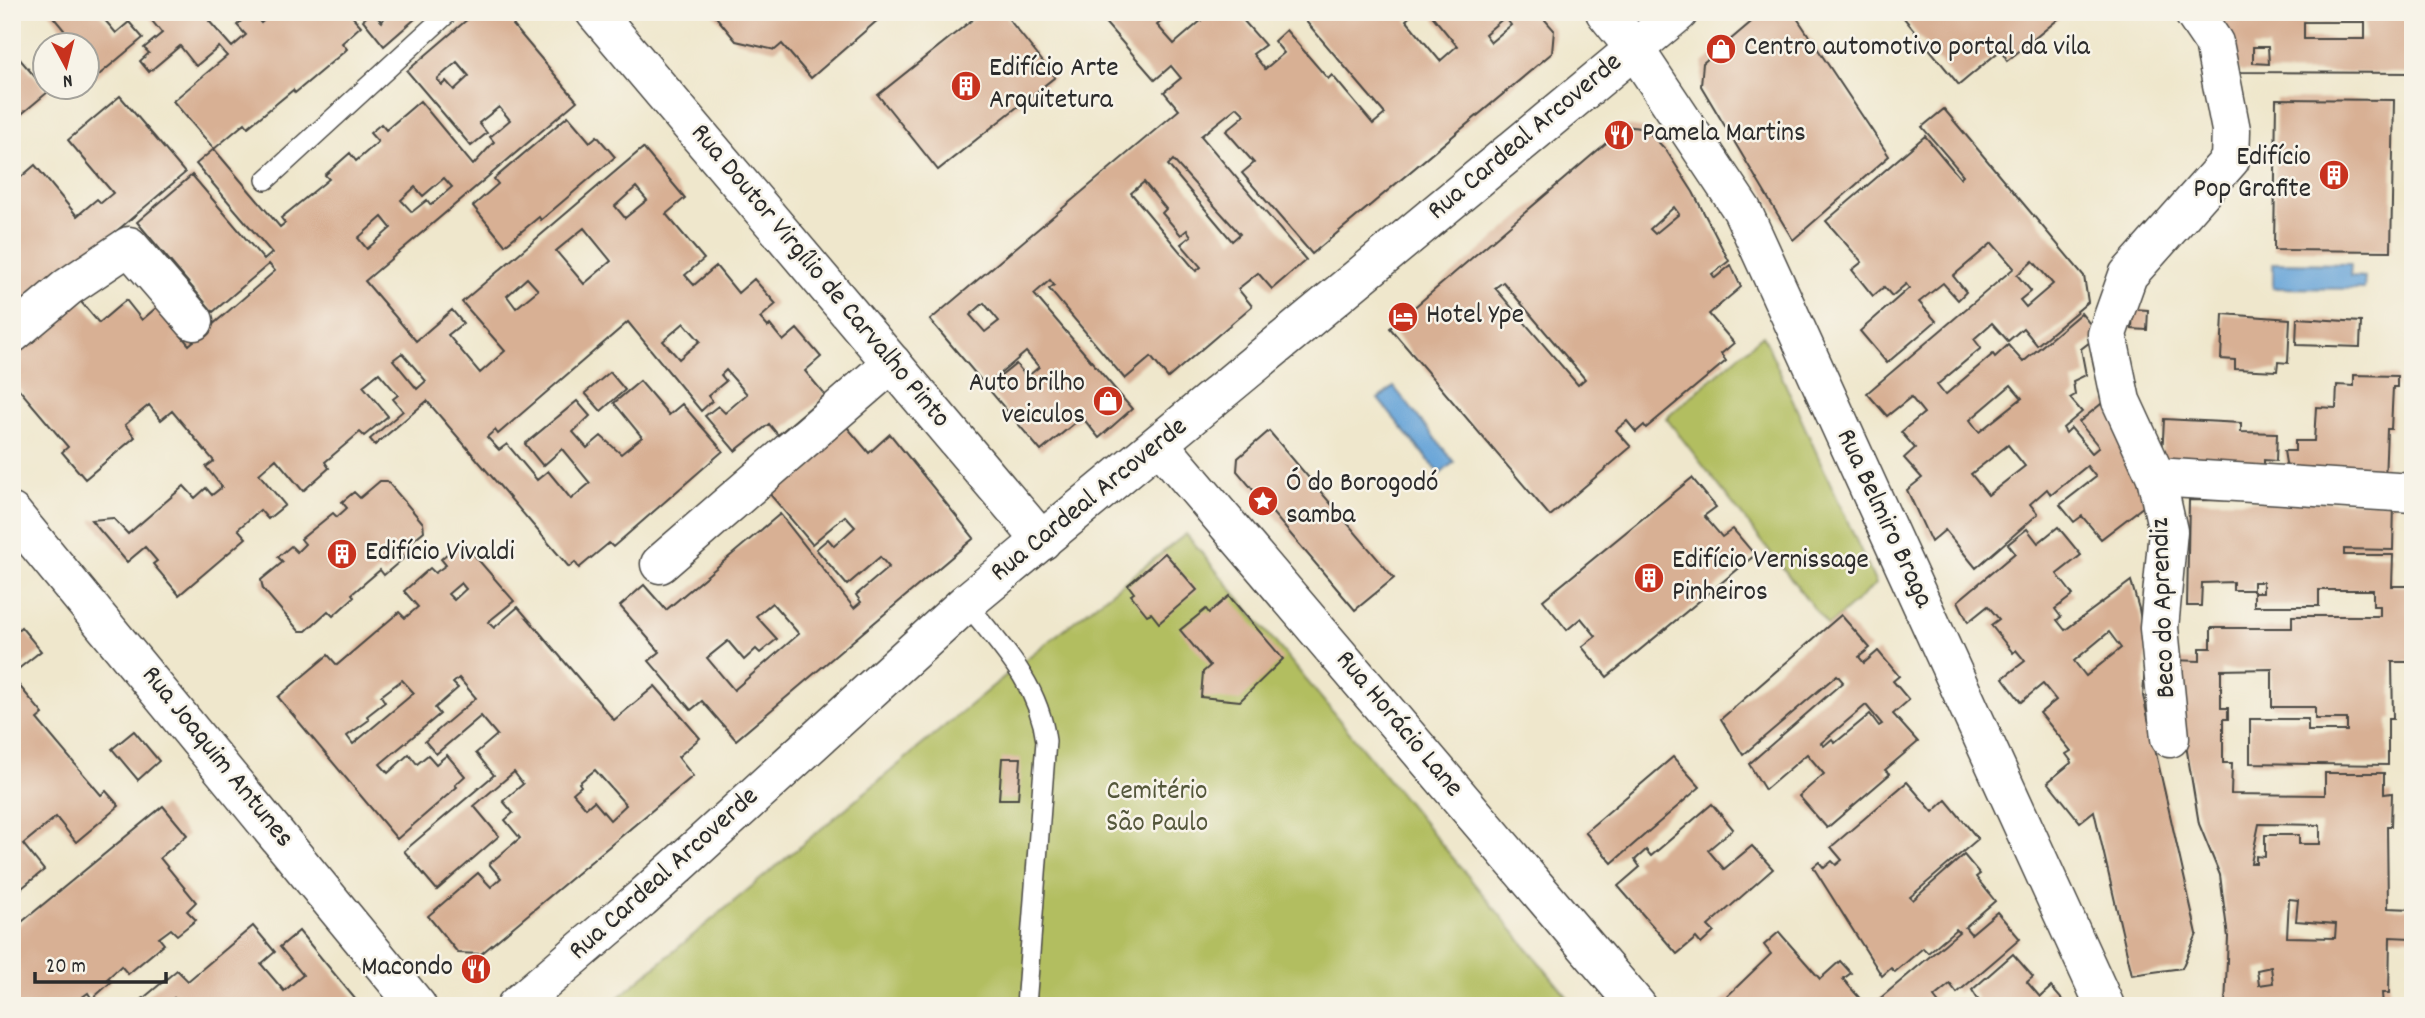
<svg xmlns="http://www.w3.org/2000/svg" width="2425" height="1018" font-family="Dekko,sans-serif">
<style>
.green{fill:#b2be60;stroke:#6e7446;stroke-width:2}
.water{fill:#67a4d8;stroke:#496882;stroke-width:2}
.building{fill:#d8b094;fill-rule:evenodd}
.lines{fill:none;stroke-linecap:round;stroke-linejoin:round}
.lane-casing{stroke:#484743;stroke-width:22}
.street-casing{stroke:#484743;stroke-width:41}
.secondary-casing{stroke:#484743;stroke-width:41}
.lane{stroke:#fff;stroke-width:19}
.street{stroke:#fff;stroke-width:38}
.secondary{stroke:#fff;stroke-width:38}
.labels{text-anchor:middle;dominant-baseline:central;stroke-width:5;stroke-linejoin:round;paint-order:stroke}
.poi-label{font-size:28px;fill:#2b2b2b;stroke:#f7f3e8;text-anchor:start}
.street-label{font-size:28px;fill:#2b2b2b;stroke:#f7f3e8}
.park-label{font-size:28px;fill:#54573b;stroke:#f7f3e8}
</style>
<rect width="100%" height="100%" fill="#f7f3e8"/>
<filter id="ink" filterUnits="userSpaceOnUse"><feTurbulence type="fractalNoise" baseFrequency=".0143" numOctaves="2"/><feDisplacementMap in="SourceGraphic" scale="14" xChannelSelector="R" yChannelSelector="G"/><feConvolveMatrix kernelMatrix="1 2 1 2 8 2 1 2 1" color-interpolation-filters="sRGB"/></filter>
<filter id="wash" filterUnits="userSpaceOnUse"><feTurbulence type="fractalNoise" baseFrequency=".00686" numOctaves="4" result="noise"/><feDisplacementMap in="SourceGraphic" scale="28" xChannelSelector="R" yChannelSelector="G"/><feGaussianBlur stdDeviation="1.57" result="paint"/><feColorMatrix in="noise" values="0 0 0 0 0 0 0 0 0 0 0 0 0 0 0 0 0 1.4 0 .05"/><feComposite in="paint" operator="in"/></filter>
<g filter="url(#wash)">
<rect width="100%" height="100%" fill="#efe7cc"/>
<!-- green -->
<g class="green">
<polygon points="1763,335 1876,584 1828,626 1666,418"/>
<polygon points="1186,534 1575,1006 608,1006 1017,666"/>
</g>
<!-- water -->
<g class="water">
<polygon points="2273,263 2351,264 2350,276 2365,277 2364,289 2273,288"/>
<polygon points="1394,387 1454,462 1440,474 1378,399"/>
</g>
<g id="blocks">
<!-- building -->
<g class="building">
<polygon points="49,12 98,12 116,33 129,22 143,38 88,84 88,46 56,46 68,35"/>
<path d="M153,12H219L209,21L232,47L246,35L237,25L251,12L261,23L269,16L266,12H348L361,26L342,43L347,49L345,51L295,93L293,90L248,127L245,123L214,149L280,227L285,223L281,218L329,179L325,175L350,153L356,161L378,142L370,133L381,124L386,130L420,101L473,165L494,142L490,137L510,120L499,107L479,123L487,133L471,146L407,71L476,12H528L513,25L577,101L365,281L416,341L452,310L463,323L448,335L480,373L505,351L462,302L643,148L685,198L666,214L704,259L685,275L694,285L716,266L738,293L754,279L776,304L760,318L768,327L770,325L783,341L797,329L821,357L805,371L825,395L778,435L769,424L735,451L705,416L718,406L725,413L747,394L726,370L721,375L726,381L708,396L712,401L701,411L628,322L498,434L495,430L487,437L499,450L507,444L537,480L548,471L571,499L590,483L562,449L543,466L525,444L577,401L590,416L573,432L587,448L601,436L621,454L642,437L614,403L640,381L669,415L682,404L723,451L613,547L609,543L579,568L575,562L569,567L427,401L375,445L370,439L403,411L393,399L398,395L379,373L363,386L388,416L364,436L360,432L325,462L329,468L303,491L276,459L259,474L285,505L268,519L260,510L238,529L246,538L179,595L153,564L157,561L145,547L127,562L91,520L113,518L128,534L184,486L195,498L206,488L212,495L222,487L206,467L214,461L172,411L161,420L149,405L125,425L135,437L85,479L62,452L68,447L12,381V351L76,296L99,323L126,300L142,320L157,307L189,345L275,271L269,264L213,312L137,222L192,175L264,260L272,253L196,164L214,149L173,101L227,56L219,47L196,66L180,46L149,72L140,61L149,53L144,48L162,33L148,16ZM457,62L469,76L454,90L446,81L442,85L437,79ZM444,178L452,187L431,205L427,200L412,212L401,200L415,187L423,196ZM636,187L647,200L625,218L615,206ZM382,217L391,228L367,249L358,238ZM584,228L611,261L584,284L556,251ZM527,278L538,290L516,308L507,296ZM684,323L700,341L679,359L663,341ZM402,353L426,381L417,389L393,360Z"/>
<polygon points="372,12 382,22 388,12 423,12 384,46 363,20"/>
<polygon points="712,12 887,12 811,78 782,44 775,50 736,41"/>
<polygon points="982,12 1003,12 1055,77 938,170 878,95"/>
<path d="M1096,12H1172L1157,25L1174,44L1211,12H1252L1243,20L1265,45L1253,54L1265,69L1284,53L1274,41L1286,30L1328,79L1332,75L1373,124L1385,114L1298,12H1415L1406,20L1440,61L1457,46L1429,12H1538L1554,30L1552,53L1312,254L1242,173L1254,163L1226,131L1245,115L1237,107L1201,136L1306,260L1272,289L1258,273L1238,289L1252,306L1168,378L1151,357L1125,379L1049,289L1054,285L1050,280L1034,294L1132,409L1099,438L1082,417L1041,451L930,320L1179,110L1164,92L1181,78L1171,66L1155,80ZM1505,17L1511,25L1491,42L1485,34ZM1173,160L1240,234L1232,241L1168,165ZM1144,182L1166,209L1162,213L1181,235L1187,230L1191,236L1181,244L1201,267L1196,271L1131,193ZM984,303L999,321L985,332L970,315ZM1026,352L1039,367L1027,377L1016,364L995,381L994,379Z"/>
<polygon points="1763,12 1793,12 1889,156 1793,240 1701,86 1703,63"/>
<polygon points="1899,12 2067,12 2007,61 2002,49 1959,85"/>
<path d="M2219,12H2413V73L2239,72ZM2304,22H2365V39H2304ZM2253,47H2268L2269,64L2253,63Z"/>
<polygon points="12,50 48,92 12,122"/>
<polygon points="120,96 185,173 12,320 12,267 21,260 12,251 12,185 35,165 77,216 97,199 101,203 113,193 68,140"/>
<polygon points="2276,99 2394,100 2391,251 2274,250"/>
<path d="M1944,109L2084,276L2088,302L2037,345L2023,328L2008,341L1992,323L1974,339L1981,348L1937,385L1945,395L1993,354L1995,357L2008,345L2023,362L2081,313L2099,335L2081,349L2086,375L2073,381L2075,395L2070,398L2082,412L2063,428L2066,433L2071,428L2092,453L2099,447L2079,422L2106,400L2148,503L2101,539L2082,516L2074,522L2060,505L2096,477L2087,466L2051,495L2047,489L2030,504L2038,514L1976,568L1945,530L1931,542L1907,490L1922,478L1904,458L1915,448L1901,432L1924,413L1911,397L1887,416L1867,393L2014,268L1992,243L1953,276L1966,292L1958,300L1943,283L1919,302L1936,321L1887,363L1860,331L1909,288L1906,284L1892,296L1884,287L1873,296L1852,270L1862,262L1826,221L1925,136L1960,178L1963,175L1922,127ZM2033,261L2053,284L2026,307L2020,300L2031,291L2017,275ZM2011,385L2022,398L1979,432L1970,420ZM2008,445L2025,466L1988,495L1971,474Z"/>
<polygon points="568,116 590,142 597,136 615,157 541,220 539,217 505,245 473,206 498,184 494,179"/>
<path d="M1626,126L1646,129L1666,150L1693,192L1729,261L1712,274L1715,278L1731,265L1741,287L1709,314L1734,343L1721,354L1726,361L1646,428L1644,425L1636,432L1627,421L1616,430L1631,447L1550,516L1390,328ZM1674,207L1679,214L1655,234L1650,229ZM1503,282L1585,379L1578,385L1495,288Z"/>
<polygon points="2133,309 2148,310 2147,330 2132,329"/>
<polygon points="2223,314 2290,319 2288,363 2278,362 2277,371 2235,369 2235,360 2221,359"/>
<polygon points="2297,318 2361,322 2360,347 2296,345"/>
<polygon points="610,372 625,390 601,411 585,393"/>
<polygon points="2354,375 2397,376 2397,387 2393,387 2391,429 2387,429 2385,481 2288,475 2284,451 2295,451 2295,441 2314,441 2316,407 2336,408 2337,385 2354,386"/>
<polygon points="2164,419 2241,423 2241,432 2277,433 2276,461 2264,460 2264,474 2162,458"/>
<path d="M847,427L869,453L890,434L974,538L736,740L702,701L691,710L649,661L660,652L620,606L644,585L666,610L780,514L854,608L861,602L856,595L889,567L880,557L847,585L816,549L828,539L834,546L855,527L845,516L812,544L768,492ZM772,603L799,634L734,690L707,658L728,641L744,660L756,649L760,653L777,639L756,616Z"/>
<polygon points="1269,431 1394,578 1355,610 1237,471 1238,458"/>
<polygon points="1692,478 1716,507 1704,516 1722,537 1733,529 1755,555 1607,677 1582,647 1596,636 1581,618 1567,630 1543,600"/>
<polygon points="380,481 387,481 423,523 424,531 400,551 405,557 384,575 380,570 352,594 354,597 333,616 328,611 306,631 299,631 263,589 261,580 283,562 278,557 291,546 297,552 305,544 301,539 333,513 337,517 347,508 342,502 354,492 360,498"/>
<path d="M2189,500L2394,502L2393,550L2344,549V555H2393L2392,586H2413V662H2392L2393,719H2388V765L2250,763V719H2308V731H2347V719H2315V707H2272V669L2221,670V708H2228V719H2223V763H2232L2231,794L2325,795V773H2384V794L2392,793L2391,826H2387L2388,908L2412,909L2411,938L2390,937L2389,993H2382L2383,1006H2329L2328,1001L2294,1006H2225L2228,937L2220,875L2199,824L2172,660L2200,661V648H2211V628H2292V616H2380V606H2373V590H2319V606H2254V592H2263V582H2253V590H2233V582L2202,583L2201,606H2187ZM2259,824L2320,825V844H2299V835H2265V857L2256,856V863H2251ZM2289,899L2298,900L2296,921L2336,924L2335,938L2287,937ZM2271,967L2273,983L2259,985L2257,970Z"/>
<path d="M2058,527L2081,555L2057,574L2073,595L2055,609L2061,617L2057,620L2065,630L2131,581L2139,609L2146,648L2143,696L2197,934L2182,968L2132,975L2094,811L2080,822L2048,782L2072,762L2066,754L2071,751L2040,713L2056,700L2043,684L2021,702L2003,678L2025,661L2016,650L2013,653L1991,625L1999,619L1988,606L1968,622L1958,601L2015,553L2008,544L2027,529L2038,543ZM2109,632L2121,648L2086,676L2074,661Z"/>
<path d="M462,541L514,601L488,622L494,628L518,607L614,720L655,686L700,738L678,757L693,776L481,954L458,953L428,916L478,873L491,887L501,878L489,864L520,838L505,820L513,813L503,801L523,784L514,772L474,806L499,836L437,890L404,851L494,775L476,753L497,735L481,716L436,754L425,741L476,698L459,678L453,683L458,688L435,708L440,714L380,764L388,773L409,754L417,764L428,755L436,764L447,755L465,776L455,785L457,787L397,839L278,697L328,655L337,665L399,612L405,618L418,607L404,591L430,568L435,573L446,565L441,559ZM461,583L466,589L454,600L448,594ZM402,680L414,693L353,744L347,736L369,720L367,716L385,702L381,696ZM595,770L626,805L610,820L594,801L586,808L573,793L581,786L579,783Z"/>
<polygon points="1165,553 1197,590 1159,623 1151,613 1147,615 1131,595 1134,593 1128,585"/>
<polygon points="1229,596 1283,659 1240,701 1201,697 1203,672 1210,666 1180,630 1206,609 1209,613"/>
<path d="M1841,615L1870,648L1859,657L1864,663L1878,651L1899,676L1893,681L1909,700L1893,714L1918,742L1885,770L1890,774L1827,828L1799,796L1824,774L1807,754L1765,790L1749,764L1843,682L1837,675L1743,755L1721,719ZM1866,705L1882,724L1879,726L1870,714L1835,743L1832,739L1824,746L1821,743Z"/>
<polygon points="21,627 41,651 12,674 12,635"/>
<polygon points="12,677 43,714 37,719 101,795 106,791 119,806 76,842 56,817 23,844 44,870 12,896"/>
<polygon points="134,731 159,761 138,780 112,749"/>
<polygon points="1673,757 1700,787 1612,863 1585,832"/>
<polygon points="1002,758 1021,758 1018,799 999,799"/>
<polygon points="1907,782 1933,812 1946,800 1978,839 1910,897 1913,900 1964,855 1980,874 1976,877 1995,901 1965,927 1971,934 1997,912 2020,939 1957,993 1950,984 1934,997 1941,1006 1871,1006 1959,932 1956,929 1928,953 1923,948 1895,972 1891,968 1882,976 1813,867 1819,862 1824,868 1832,861 1836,865 1842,860 1831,847"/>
<polygon points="1712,804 1733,829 1708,850 1724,869 1752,846 1773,869 1708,926 1714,932 1701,944 1696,938 1677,954 1618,886 1640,867 1635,860 1646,850 1651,856"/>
<polygon points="163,806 187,835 160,858 196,902 187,911 196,920 177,935 171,929 159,938 164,944 128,974 121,966 108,978 111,982 92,999 88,993 81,998 88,1006 12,1006 12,930"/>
<polygon points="253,926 275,952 261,964 284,991 303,975 280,947 299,931 361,1006 181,1006 174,998 165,1006 134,1006 177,970 188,981"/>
<polygon points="1779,932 1820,979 1840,961 1851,973 1843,979 1862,1001 1856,1006 1717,1006 1771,954 1764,945"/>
<polygon points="2013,954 2033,977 2027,982 2040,997 2051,987 2064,1002 2059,1006 1982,1006 1972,990"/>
</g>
</g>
</g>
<g filter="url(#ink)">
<use href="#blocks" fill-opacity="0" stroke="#484743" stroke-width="2"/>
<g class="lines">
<!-- lane casing -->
<g class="lane-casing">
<g id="lane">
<polyline points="266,180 449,12"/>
<path d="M966,603C1001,646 1039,684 1046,741L1026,1006"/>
</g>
</g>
<!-- street casing -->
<g class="street-casing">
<g id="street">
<polyline points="595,12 1042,541"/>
<polyline points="1605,12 1634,48 1742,210 2105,1006"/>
<polyline points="2193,12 2214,43 2231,130 2230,160 2128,275 2107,334 2121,401 2156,477 2413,493"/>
<polyline points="12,334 68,287 129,246 194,321"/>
<polyline points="1159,444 1637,1006"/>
<polyline points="2156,477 2168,531 2159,628 2170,738"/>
<polyline points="12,513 417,1006"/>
<polyline points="660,564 892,363"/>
</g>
</g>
<!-- secondary casing -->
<g class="secondary-casing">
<polyline id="secondary" points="516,1006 641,899 966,603 1679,12"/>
</g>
<!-- lane -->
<use href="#lane" class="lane"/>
<!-- street -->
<use href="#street" class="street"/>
<!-- secondary -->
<use href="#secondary" class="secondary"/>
</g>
</g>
<!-- icons -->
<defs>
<g id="shop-disc" transform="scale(1.575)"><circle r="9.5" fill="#c8321e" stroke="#f7f3e8"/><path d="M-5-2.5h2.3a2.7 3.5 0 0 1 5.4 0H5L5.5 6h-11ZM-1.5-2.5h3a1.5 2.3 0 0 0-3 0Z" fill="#fff"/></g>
<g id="building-disc" transform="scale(1.575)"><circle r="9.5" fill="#c8321e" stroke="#f7f3e8"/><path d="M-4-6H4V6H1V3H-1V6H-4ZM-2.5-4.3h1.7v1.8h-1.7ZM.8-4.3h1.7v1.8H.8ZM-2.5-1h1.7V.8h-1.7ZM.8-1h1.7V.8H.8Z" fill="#fff"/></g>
<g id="restaurant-disc" transform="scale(1.575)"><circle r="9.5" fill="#c8321e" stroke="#f7f3e8"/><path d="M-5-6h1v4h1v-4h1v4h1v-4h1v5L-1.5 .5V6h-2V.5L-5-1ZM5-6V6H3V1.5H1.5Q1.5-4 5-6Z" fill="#fff"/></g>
<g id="hotel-disc" transform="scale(1.575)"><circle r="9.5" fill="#c8321e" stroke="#f7f3e8"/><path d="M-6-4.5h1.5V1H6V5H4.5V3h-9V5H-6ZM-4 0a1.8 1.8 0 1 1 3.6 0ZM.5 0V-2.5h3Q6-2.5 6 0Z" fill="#fff"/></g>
<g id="sight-disc" transform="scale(1.575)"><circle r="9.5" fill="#c8321e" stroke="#f7f3e8"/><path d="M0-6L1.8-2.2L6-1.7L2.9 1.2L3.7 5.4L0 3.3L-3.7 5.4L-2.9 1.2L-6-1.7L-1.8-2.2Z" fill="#fff"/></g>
</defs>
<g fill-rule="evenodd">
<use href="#shop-disc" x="1721" y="49"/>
<use href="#building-disc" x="966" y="86"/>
<use href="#restaurant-disc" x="1619" y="135"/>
<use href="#building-disc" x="2334" y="175"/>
<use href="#hotel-disc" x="1403" y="317"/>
<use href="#shop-disc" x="1108" y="401"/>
<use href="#sight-disc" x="1263" y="501"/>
<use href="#building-disc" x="342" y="554"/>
<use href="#building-disc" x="1649" y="578"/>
<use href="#restaurant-disc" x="476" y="969"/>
</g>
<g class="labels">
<!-- poi labels -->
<g class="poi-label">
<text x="1744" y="49">Centro automotivo portal da vila</text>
<text x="989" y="70">Edifício Arte<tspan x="989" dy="32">Arquitetura</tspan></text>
<text x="1642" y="135">Pamela Martins</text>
<text x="2311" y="159" text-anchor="end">Edifício<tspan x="2311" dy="32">Pop Grafite</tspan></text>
<text x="1426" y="317">Hotel Ype</text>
<text x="1085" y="385" text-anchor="end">Auto brilho<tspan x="1085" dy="32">veiculos</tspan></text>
<text x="1286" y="485">Ó do Borogodó<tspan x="1286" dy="32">samba</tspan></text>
<text x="365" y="554">Edifício Vivaldi</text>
<text x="1672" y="562">Edifício Vernissage<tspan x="1672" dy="32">Pinheiros</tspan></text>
<text x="453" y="969" text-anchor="end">Macondo</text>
</g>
<!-- street labels -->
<g class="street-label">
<text transform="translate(1526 138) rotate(-40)">Rua Cardeal Arcoverde</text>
<text transform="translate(819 277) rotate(50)">Rua Doutor Virgílio de Carvalho Pinto</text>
<text transform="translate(1090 501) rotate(-39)">Rua Cardeal Arcoverde</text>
<text transform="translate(1883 519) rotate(65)">Rua Belmiro Braga</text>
<text transform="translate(2165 608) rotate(-92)">Beco do Aprendiz</text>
<text transform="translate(1398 725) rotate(50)">Rua Horácio Lane</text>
<text transform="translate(216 758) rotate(51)">Rua Joaquim Antunes</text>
<text transform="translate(665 875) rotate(-42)">Rua Cardeal Arcoverde</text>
</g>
<!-- park labels -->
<g class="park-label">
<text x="1157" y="793">Cemitério<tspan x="1157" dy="32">São Paulo</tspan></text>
</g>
</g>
<!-- margin -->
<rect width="2425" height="1018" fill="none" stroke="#f7f3e8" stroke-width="42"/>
<!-- north arrow -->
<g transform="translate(66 66) rotate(173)"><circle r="33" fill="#f7f3e8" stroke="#a5a39c" stroke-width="2"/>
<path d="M0-5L12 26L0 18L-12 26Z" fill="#c8321e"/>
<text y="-10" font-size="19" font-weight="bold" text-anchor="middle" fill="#2b2b2b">N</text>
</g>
<!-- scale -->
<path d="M35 972v10h131v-10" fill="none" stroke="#2b2b2b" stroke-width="3.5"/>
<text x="46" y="972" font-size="21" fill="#2b2b2b" stroke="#f7f3e8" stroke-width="5" paint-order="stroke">20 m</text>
</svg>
